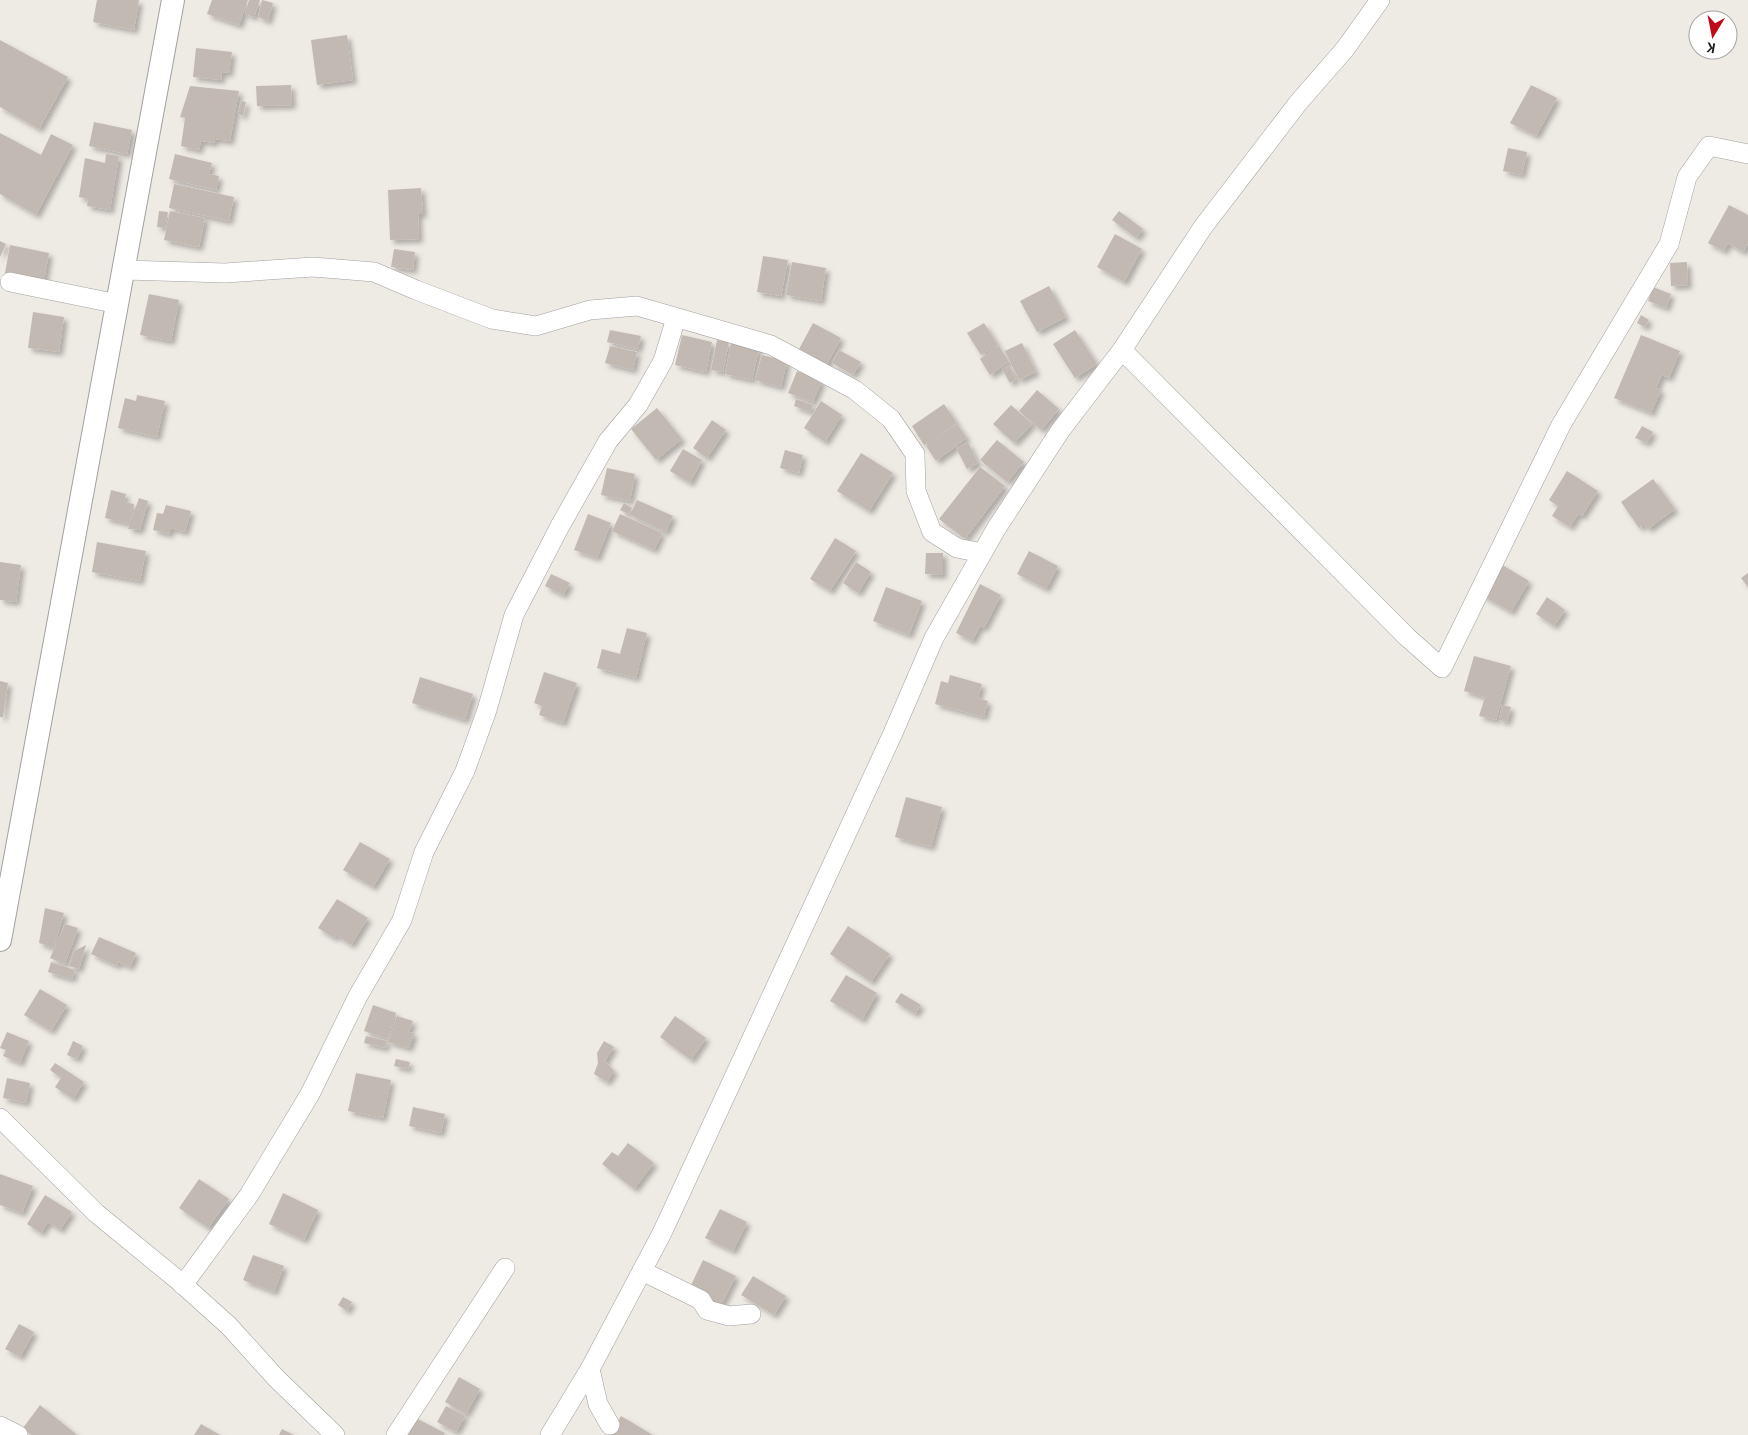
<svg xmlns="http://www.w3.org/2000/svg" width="1748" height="1435" font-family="'PT Sans',sans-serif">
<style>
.building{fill:#c3b9b3;filter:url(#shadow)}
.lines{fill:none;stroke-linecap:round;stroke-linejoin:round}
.minor-casing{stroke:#a1a1a1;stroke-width:20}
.tertiary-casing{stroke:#a1a1a1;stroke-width:24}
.minor{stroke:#fff;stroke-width:19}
.tertiary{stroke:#fff;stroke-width:22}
</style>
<defs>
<filter id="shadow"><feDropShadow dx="4" dy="4" stdDeviation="2.5" flood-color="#0004"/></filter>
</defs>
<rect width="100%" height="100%" fill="#eeeae4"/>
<!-- building -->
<g class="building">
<polygon points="97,0 139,0 134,30 93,22"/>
<polygon points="212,0 248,0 239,25 207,14"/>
<polygon points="249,0 260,0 254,17 245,14"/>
<polygon points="262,0 273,3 268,21 258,17"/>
<polygon points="347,35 353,80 317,85 311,40"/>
<polygon points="0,40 68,77 39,129 0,107"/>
<polygon points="196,48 232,52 229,73 222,72 221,80 193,77"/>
<polygon points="291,85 292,105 257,106 256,86"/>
<polygon points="1531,85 1557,98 1536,136 1510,123"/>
<polygon points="190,86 239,91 230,141 215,139 214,143 201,141 199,150 181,146 185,118 180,117"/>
<polygon points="241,101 246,102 243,116 238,114"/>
<polygon points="94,122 132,130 127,154 89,146"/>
<polygon points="0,133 41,155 51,134 73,145 36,215 0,194"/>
<polygon points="1508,148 1527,152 1522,175 1503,171"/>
<polygon points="106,154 119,156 110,210 87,206 88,199 79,197 85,158 105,163"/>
<polygon points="175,154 212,163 209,174 219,176 216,190 169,179"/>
<polygon points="174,184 234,197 229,221 169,208"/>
<polygon points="421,188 423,214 418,214 419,239 390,240 388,190"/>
<polygon points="1729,205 1748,215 1748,244 1743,252 1728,243 1724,251 1708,243"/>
<polygon points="159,211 168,212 165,228 157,227"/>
<polygon points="170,211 205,218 199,247 164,240"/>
<polygon points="1119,211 1143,229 1136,238 1112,220"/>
<polygon points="1115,234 1142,249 1124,282 1097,267"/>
<polygon points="0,241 6,244 0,257"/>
<polygon points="10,245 49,253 44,280 5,273"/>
<polygon points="394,249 415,252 413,270 391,267"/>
<polygon points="763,256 788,260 781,296 757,292"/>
<polygon points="792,262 826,268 821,301 786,295"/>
<polygon points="1687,262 1688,285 1671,286 1670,263"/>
<polygon points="1049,286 1066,317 1037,332 1020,301"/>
<polygon points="1653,287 1671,294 1666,308 1648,301"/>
<polygon points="149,294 179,300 171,341 140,335"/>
<polygon points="33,312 64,317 59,352 28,348"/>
<polygon points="1641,315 1649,320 1645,327 1637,323"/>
<polygon points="813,323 841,338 826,366 798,351"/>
<polygon points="984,323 998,345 981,355 967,333"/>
<polygon points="610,330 641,336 638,349 607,342"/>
<polygon points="1075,330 1097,364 1075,378 1053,344"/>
<polygon points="682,335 712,342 706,372 675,365"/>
<polygon points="1641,335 1680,351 1669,378 1662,375 1656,388 1661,390 1651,413 1614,398"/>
<polygon points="717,340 729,342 723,372 711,370"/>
<polygon points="731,343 759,348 752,380 725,374"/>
<polygon points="1022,343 1036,372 1019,380 1005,351"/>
<polygon points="610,346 637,352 633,370 605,363"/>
<polygon points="999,346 1009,362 990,375 980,359"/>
<polygon points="839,350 861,362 853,375 832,363"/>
<polygon points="762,355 787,361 781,387 755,380"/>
<polygon points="1009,365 1016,379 1010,383 1002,369"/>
<polygon points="797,371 822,380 813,402 788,393"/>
<polygon points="1037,390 1059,409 1041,430 1019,411"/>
<polygon points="137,395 165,401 157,437 118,428 125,398 136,401"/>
<polygon points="796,399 813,405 810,412 794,406"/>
<polygon points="821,401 842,415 825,442 804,428"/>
<polygon points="944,404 957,423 924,445 912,426"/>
<polygon points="1011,405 1032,424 1014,443 993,424"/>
<polygon points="657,408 682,439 656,460 631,429"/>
<polygon points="712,420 726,430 707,458 693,448"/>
<polygon points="957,424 967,438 936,461 926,446"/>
<polygon points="1642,426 1653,432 1647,443 1635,438"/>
<polygon points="997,440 1024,462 1007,482 980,460"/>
<polygon points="968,442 978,463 967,469 956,448"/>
<polygon points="683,449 702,460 690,483 670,471"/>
<polygon points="785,450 803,455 799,473 780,468"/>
<polygon points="861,453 893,473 869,511 837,491"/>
<polygon points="980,467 1005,486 965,539 939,519"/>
<polygon points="607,468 635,474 630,501 601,495"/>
<polygon points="1567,471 1598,491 1582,516 1578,514 1570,527 1552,516 1558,506 1549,500"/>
<polygon points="1653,479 1675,509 1648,529 1644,524 1639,528 1621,502"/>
<polygon points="111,490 126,494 124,502 134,504 130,524 105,518"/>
<polygon points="139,498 148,501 140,530 128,529"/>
<polygon points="637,500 673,516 666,532 630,515"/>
<polygon points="624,503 632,508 628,514 620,510"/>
<polygon points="166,505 191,511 185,532 171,528 169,534 153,530 157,513 163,514"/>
<polygon points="588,514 611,523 597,558 574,550"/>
<polygon points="620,514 662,533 654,550 612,531"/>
<polygon points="835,538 856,551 830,591 810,579"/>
<polygon points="97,542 146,551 140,581 92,572"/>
<polygon points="1029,551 1058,566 1046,589 1017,574"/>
<polygon points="926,553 943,553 943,575 925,574"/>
<polygon points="0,562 21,565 16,602 0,600"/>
<polygon points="856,562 871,572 858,593 843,583"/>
<polygon points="1499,563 1529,581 1511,612 1481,595"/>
<polygon points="1748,573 1748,587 1741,578"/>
<polygon points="551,574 570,583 563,595 545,586"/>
<polygon points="980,584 1001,595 984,628 980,626 972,641 956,633"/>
<polygon points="886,587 922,601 909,635 873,621"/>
<polygon points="1547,597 1565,610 1554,626 1536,614"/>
<polygon points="627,628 647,633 636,678 597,668 602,649 620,654"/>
<polygon points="1474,656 1511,666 1496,720 1479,716 1485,697 1464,691"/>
<polygon points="544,672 577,683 563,723 539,715 542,706 534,703"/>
<polygon points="950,675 982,684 978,698 988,701 984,717 935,704 941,681 948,683"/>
<polygon points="420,677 473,694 465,720 412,703"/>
<polygon points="0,681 8,683 3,717 0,717"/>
<polygon points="1502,705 1511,707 1507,722 1499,720"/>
<polygon points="906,797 942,807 931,847 895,837"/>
<polygon points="360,842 390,859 373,887 343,870"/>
<polygon points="337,899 368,918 351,945 336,935 334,938 318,928"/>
<polygon points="45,908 64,913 54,948 39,943"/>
<polygon points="65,924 78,928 65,964 50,958"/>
<polygon points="848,926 890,954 871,982 830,954"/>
<polygon points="99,937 136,953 130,967 118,962 117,966 91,954"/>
<polygon points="86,945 79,969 69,966 74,951"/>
<polygon points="51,962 75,970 72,979 48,972"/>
<polygon points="846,975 877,993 862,1020 830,1001"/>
<polygon points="40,989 67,1005 51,1031 24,1015"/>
<polygon points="901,993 921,1005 915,1014 895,1002"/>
<polygon points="373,1005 396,1013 388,1039 364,1031"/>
<polygon points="397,1016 413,1021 409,1032 414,1033 409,1048 388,1042"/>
<polygon points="675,1016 706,1038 691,1060 660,1037"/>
<polygon points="7,1032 29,1041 20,1063 3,1056 6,1050 0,1048"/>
<polygon points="366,1036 387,1041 385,1048 364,1043"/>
<polygon points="73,1041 83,1046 77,1059 67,1055"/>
<polygon points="604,1041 614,1047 605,1061 614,1071 607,1082 594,1074 598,1063 597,1053"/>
<polygon points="396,1059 410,1062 408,1069 394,1066"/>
<polygon points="55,1063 84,1082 73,1099 55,1087 61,1078 50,1070"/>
<polygon points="356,1073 391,1080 383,1118 348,1111"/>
<polygon points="7,1078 30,1083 26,1103 3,1098"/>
<polygon points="413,1107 445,1114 441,1133 409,1126"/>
<polygon points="628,1143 654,1163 634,1189 602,1164 612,1152 618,1156"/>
<polygon points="0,1174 33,1186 22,1213 0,1205"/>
<polygon points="199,1179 229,1199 208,1228 179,1208"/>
<polygon points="283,1193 318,1210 304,1240 269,1224"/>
<polygon points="45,1195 72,1212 60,1230 48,1222 41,1233 27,1224"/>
<polygon points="720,1209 747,1222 733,1251 705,1238"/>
<polygon points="253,1255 284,1266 274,1292 243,1280"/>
<polygon points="703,1260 736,1276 720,1307 707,1301 710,1294 691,1285"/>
<polygon points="753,1276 786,1296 774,1315 741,1295"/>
<polygon points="343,1297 352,1302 347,1311 338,1305"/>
<polygon points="19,1324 34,1332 20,1357 5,1349"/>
<polygon points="459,1377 480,1389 466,1414 445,1402"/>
<polygon points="40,1405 76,1434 75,1435 31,1435 23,1428"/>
<polygon points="446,1406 465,1416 456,1432 437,1422"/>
<polygon points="412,1416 445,1433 444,1435 403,1435"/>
<polygon points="621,1416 653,1435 610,1435"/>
<polygon points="201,1424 220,1435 194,1435"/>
<polygon points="282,1429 294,1435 279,1435"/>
</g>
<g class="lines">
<!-- minor casing -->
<g class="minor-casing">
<g id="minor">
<polyline points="124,270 225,273 313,267 374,272 416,290 492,319 536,326 590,310 637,306 771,345 855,390 891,419 915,454 916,491 932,532 957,548 982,553"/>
<polyline points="10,282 118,304"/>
<polyline points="1122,350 1407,637 1442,668 1561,425 1669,244 1687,177 1709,146 1748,154"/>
<polyline points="0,1118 96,1213 179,1281 229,1326 276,1378 335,1435"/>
<polyline points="642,1271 701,1300 707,1310 729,1316 751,1314"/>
<polyline points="183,1285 249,1195 310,1094 358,996 402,920 424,852 465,771 487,710 514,615 560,526 608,441 638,405 663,361 676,318"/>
<polyline points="590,1369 598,1404 610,1425"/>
<polyline points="0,1426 18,1435"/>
<polyline points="396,1435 505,1268"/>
<polyline points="550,1435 590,1369 662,1233 893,733 934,638 996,529 1060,431 1122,350 1203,227 1298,103 1345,49 1380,0"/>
</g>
</g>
<!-- tertiary casing -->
<g class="tertiary-casing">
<polyline id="tertiary" points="0,940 173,0"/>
</g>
<!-- minor -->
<use href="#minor" class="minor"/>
<!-- tertiary -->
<use href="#tertiary" class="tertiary"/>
</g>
<!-- north arrow -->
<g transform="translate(1713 35) rotate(190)"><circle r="24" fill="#ffffff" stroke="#a5a5a5"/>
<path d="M0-4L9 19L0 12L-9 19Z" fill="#c2091a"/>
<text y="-8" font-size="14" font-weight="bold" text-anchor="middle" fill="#1d1d1d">K</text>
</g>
</svg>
